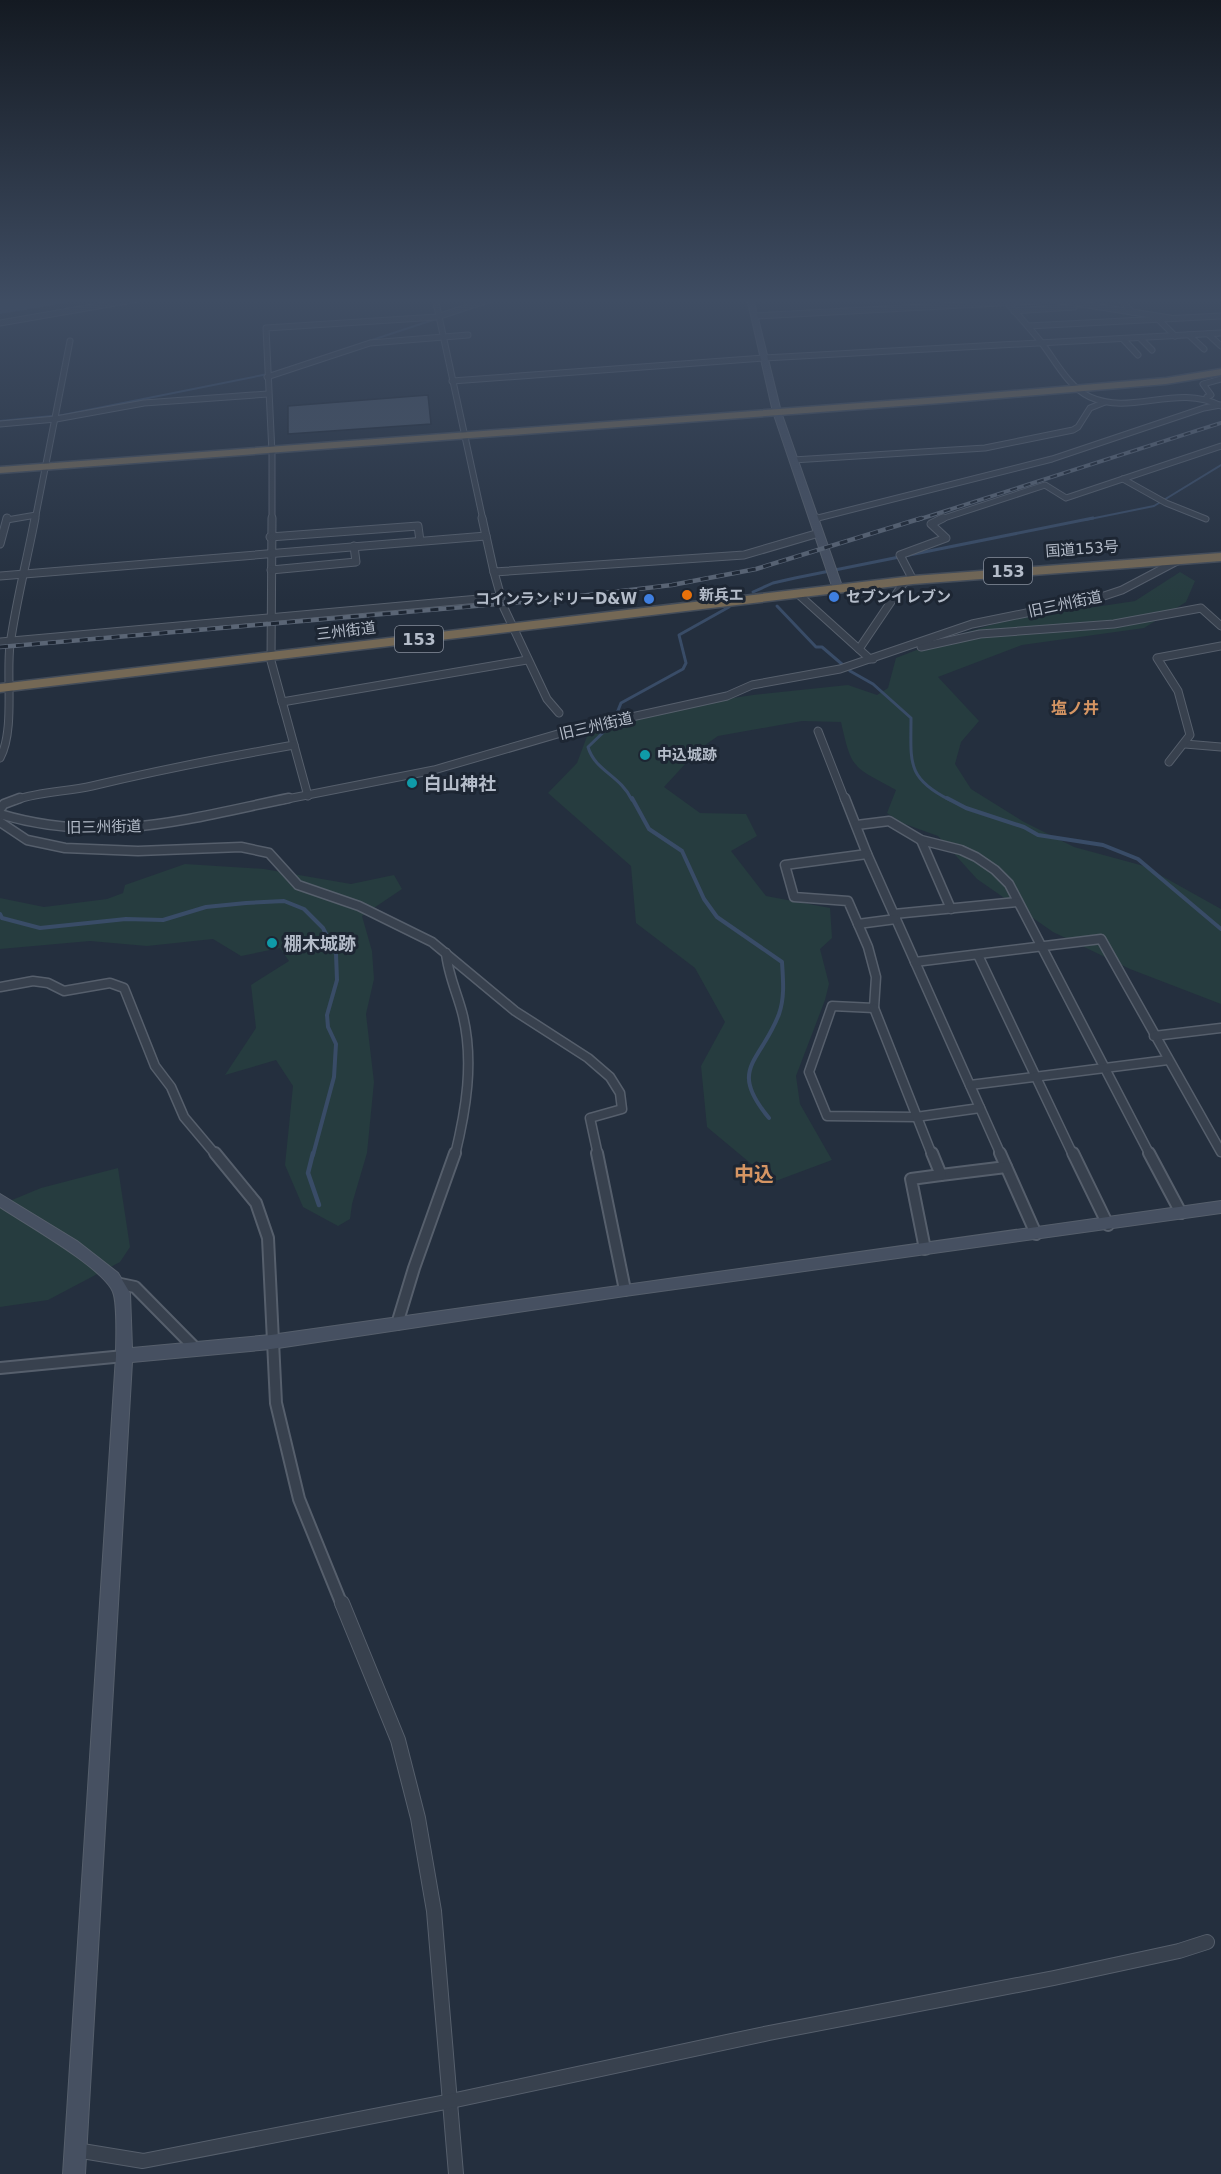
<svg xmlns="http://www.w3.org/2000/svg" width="1221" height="2174" font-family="'DejaVu Sans','Noto Sans JP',sans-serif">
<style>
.green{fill:#263c3f}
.water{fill:#394c67}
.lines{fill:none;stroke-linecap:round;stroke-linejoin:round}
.stream-far3{stroke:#394c67;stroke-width:2}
.stream-far2{stroke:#394c67;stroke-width:3}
.stream-far1{stroke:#394c67;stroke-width:4}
.stream{stroke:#394c67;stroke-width:4.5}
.building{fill:#455162;stroke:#1f2835;stroke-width:1.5}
.street-far4-casing{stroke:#565f6c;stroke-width:7}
.street-far3-casing{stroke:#565f6c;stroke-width:9}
.street-far2-casing{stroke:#565f6c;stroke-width:11}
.street-far1-casing{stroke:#565f6c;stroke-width:14}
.street-casing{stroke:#565f6c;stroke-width:16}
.secondary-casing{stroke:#565f6c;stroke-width:2}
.highway-casing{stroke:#434c59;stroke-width:3}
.street-far4{stroke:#38414e;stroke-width:5}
.street-far3{stroke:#38414e;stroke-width:7}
.street-far2{stroke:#38414e;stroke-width:8}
.street-far1{stroke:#38414e;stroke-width:10}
.street{stroke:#38414e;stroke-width:14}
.secondary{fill:#465061;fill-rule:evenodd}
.highway{fill:#746855;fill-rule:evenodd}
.rail-far1-casing{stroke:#5a6575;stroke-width:4}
.rail-casing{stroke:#5a6575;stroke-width:4.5}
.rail-far1{stroke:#1d2633;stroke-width:2;stroke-dasharray:7;stroke-linecap:butt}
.rail{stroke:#1d2633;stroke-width:3;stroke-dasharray:8;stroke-linecap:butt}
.food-dot{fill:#e8710a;stroke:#1d2633;stroke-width:2}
.shop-dot{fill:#3f7fe0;stroke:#1d2633;stroke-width:2}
.culture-dot{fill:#0f9aa8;stroke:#1d2633;stroke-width:2}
.labels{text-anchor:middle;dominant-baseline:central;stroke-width:6;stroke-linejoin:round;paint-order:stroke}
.far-street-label{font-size:15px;fill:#b4bcc9;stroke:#1d2633}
.far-poi-label{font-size:15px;font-weight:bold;fill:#b4bcc9;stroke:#1d2633;text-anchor:start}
.shield{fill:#1d2633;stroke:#878f9c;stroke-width:1.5}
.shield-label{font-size:16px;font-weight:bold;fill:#b4bcc9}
.far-neighbourhood-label{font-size:16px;font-weight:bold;fill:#d59563;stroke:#1d2633}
.poi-label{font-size:18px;font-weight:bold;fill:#b4bcc9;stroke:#1d2633;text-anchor:start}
.neighbourhood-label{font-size:20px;font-weight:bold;fill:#d59563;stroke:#1d2633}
</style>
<rect width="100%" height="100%" fill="#242f3e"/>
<!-- green -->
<g class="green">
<path d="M1180,572L1195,581L1186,602L1144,628L1022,645L938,677L979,721L961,742L955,764L971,789L1024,822L1074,847L1144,866L1221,909V1004L1130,969L1053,932L977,879L938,836L902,823L887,813L896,790C853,766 852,771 841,722L802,721L718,736L698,750L664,787L700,813L746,814L757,836L731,851L766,896L830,908L832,938L820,949L829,984L825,1000L796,1076L800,1104L832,1160L773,1182L707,1127L701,1066L725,1022L695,968L636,923L631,866L548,793L577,763L589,731L713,701L753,695L848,685L877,695L888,688L896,658L950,637L1008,620L1135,601Z"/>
<polygon points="185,864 264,869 351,884 394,875 402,889 362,916 372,951 374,979 366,1014 374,1082 367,1153 352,1204 350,1219 338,1226 303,1207 285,1165 293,1086 276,1060 225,1075 256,1028 251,985 289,961 280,948 241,956 213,939 147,946 90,941 0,949 0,898 44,907 107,899 123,893 125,885"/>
<polygon points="118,1168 130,1247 120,1262 48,1300 0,1307 0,1205 41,1188"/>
</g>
<!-- water -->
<polygon class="water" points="0,298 95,298 0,314"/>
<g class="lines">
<!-- stream-far3 -->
<g class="stream-far3">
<polyline points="492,301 504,298"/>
<polyline points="369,341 436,319"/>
<polyline points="0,421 63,415 268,374"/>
<polyline points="1085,520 1154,506 1221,465"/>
</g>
<!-- stream-far2 -->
<g class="stream-far2">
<polyline points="753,592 773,583 795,578 1093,518"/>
<polyline points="777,606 816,647 822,647 843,665"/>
<path d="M850,671L873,684L911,718C911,762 906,778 950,800"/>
<polyline points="615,718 621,703 683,669 686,663 679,635 729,607"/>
<path d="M612,724L588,747C595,771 620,775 632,800"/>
</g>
<!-- stream-far1 -->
<g class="stream-far1">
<path d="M632,798L649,829L682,851L704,899L717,917L782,962C783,979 785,997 779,1014C761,1062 727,1068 769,1118"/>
<polyline points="947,798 966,808 1024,827 1038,835 1103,845 1138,859 1221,929"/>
<polyline points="0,914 2,918 40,928 126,919 163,920 206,907 246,903 284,901 304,909 323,928 336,954 337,980 327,1015 328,1027 336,1044 334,1077 313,1155"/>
</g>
<!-- stream -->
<polyline class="stream" points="313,1153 308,1173 319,1205"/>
</g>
<!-- building -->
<polygon class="building" points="428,395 431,424 288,434 288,406"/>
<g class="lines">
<!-- street-far4 casing -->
<g class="street-far4-casing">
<g id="street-far4">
<polyline points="435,298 483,520"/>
<polyline points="1120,298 1132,312"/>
<path d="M1005,300C1017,314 1030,328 1041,342C1055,360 1068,387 1090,397C1132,416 1177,383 1221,406"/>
<polyline points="1014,311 1074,307"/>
<polyline points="755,316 1056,300 1170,318"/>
<polyline points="1158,319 1175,336"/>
<polyline points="0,323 144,298"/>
<polyline points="1028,326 1221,316"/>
<polyline points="1208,334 1221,346"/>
<polyline points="1189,335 1204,349"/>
<polyline points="1140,338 1152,350"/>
<polyline points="1123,339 1138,355"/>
<polyline points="267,377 370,343 468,335"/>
<polyline points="452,381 764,358 1221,333"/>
<polyline points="1207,397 1211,395 1203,384 1221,379"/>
<polyline points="0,424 56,419 144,403 268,394"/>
<polyline points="793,460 985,448 1073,430 1078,427 1090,408 1105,402"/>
<polyline points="1123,479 1166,503 1206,519"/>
<polyline points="814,519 1052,459 1204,408 1220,405"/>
<polyline points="7,520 36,515"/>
<polyline points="35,520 70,341"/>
<polyline points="272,520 272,453 266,328 437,317 495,298"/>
<polyline points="938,520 1045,485 1066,498 1221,446"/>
</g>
</g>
<!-- street-far3 casing -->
<g class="street-far3-casing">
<g id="street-far3">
<polyline points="272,518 271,661 308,796"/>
<polyline points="482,518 494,572 744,555 819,533"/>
<polyline points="814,519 817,518"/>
<polyline points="270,537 418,526 420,541"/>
<polyline points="0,544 7,518"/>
<polyline points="271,570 356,562 354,546"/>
<polyline points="0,576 486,536"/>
<polyline points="913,580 900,555 946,538 931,524 943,518"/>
<polyline points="798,594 870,659 873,659"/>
<polyline points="504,608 547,699 559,713"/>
<polyline points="0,642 501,597 494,572"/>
<polyline points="921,647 980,634 1114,624 1201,608 1221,626"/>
<polyline points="859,649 905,581"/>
<polyline points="282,702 527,660"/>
<polyline points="818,731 845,800"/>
<polyline points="1185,744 1221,747"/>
<path d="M0,758C15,731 6,676 10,645C16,602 27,560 35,518"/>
<polyline points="1169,762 1190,735 1178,691 1157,658 1221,646"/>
<path d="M16,800C41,791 66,792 92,786C159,770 226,757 294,745"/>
<polyline points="282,800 434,770 568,731 727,696 752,685 840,669 972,624 1095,599 1122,590 1179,560"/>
</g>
</g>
<!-- street-far2 casing -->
<g class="street-far2-casing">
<g id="street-far2">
<polyline points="845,798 867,854 1001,1155"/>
<polyline points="0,809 4,804 20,798"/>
<path d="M0,814C104,845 187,819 289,798"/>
<polyline points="0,822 27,840 65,848 138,851 241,847 269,853 298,885 359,906 432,942 515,1011 588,1058 610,1077 620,1093 622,1109 590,1118 598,1155"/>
<polyline points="857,825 889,821 921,840 961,850 976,857 995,870 1009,884 1150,1155"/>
<polyline points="921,840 951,909"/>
<polyline points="867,854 785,865 794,897 848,901 868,947 876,977 874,1008 832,1006 809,1072 827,1116 916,1117 980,1108"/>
<polyline points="894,914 1017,902"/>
<polyline points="858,924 896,919"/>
<path d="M446,953C448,975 458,995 463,1016C474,1062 466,1110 455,1155"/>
<polyline points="978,955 1073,1155"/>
<polyline points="915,962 1101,939 1221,1152"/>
<polyline points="0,987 33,981 48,983 64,991 110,983 124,988 155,1066 171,1087 184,1117 216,1155"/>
<polyline points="874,1008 932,1155"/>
<polyline points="1154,1036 1221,1028"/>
<polyline points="970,1085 1168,1060"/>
</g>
</g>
<!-- street-far1 casing -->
<g class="street-far1-casing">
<g id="street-far1">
<polyline points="215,1153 256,1203 268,1238 276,1403 299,1499 342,1605"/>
<polyline points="597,1153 625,1290"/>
<polyline points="1000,1153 1036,1234"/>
<polyline points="1073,1153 1108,1225"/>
<polyline points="1149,1153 1181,1213"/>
<polyline points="941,1175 1006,1167"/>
<polyline points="925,1249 911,1179 941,1175 932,1153"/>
<polyline points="116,1283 135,1287 196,1349"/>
<polyline points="397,1324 414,1268 455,1153"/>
<polyline points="0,1368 124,1356"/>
</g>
</g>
<!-- street casing -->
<g class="street-casing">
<g id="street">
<polyline points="342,1603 398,1740 418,1818 434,1911 456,2174"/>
<polyline points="76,2150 143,2161 451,2101 769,2033 1054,1978 1179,1951 1207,1942"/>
</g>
</g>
<!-- secondary casing -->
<g class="secondary-casing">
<g id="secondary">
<polygon points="747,298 753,298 781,412 843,589 841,591 833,589 773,412"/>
<path d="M0,1194L77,1241L118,1273L130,1293L132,1348L271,1335L1221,1201V1213L625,1296L271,1349L132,1362L85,2174H63L116,1356C116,1341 118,1304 113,1292C104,1268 24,1223 0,1207Z"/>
</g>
</g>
<!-- highway casing -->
<g class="highway-casing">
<g id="highway">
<polygon points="1221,369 1221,375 1166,384 941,403 0,473 0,467 941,397 1166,378"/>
<polygon points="1221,553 1221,561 913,584 0,692 0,684 913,576"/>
</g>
</g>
<!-- street-far4 -->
<use href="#street-far4" class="street-far4"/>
<!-- street-far3 -->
<use href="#street-far3" class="street-far3"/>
<!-- street-far2 -->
<use href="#street-far2" class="street-far2"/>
<!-- street-far1 -->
<use href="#street-far1" class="street-far1"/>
<!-- street -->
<use href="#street" class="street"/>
<!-- secondary -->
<use href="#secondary" class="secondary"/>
<!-- highway -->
<use href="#highway" class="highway"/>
<!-- rail-far1 casing -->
<g class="rail-far1-casing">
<polyline id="rail-far1" points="917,520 1221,423"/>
</g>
<!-- rail casing -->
<g class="rail-casing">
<polyline id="rail" points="0,647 546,600 672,585 756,569 922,518"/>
</g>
<!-- rail-far1 -->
<use href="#rail-far1" class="rail-far1"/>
<!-- rail -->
<use href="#rail" class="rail"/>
</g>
<!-- sky -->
<linearGradient id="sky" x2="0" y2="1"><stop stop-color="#141a22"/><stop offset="0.5" stop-color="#3f4d63"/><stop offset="1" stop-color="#3f4d63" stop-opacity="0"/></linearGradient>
<rect width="1221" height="602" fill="url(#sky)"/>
<!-- markers -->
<circle class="food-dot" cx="687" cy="595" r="6"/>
<g class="shop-dot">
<circle cx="834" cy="597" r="6"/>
<circle cx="649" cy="599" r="6"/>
</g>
<g class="culture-dot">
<circle cx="645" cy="755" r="6"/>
<circle cx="412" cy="783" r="6"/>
<circle cx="272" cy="943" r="6"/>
</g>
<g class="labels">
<!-- far-street labels -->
<g class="far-street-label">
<text transform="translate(1082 549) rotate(-4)">国道153号</text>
<text transform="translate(1065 604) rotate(-12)">旧三州街道</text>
<text transform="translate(346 631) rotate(-7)">三州街道</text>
<text transform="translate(596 726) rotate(-13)">旧三州街道</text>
<text transform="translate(104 827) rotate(-1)">旧三州街道</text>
</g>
<!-- far-poi labels -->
<g class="far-poi-label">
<text x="699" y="595">新兵エ</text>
<text x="846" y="597">セブンイレブン</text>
<text x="637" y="599" text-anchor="end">コインランドリーD&amp;W</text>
<text x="657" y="755">中込城跡</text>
</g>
<!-- shield labels -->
<g class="shield">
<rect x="984" y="558" width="48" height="26" rx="4.5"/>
<rect x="395" y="626" width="48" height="26" rx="4.5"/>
</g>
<g class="shield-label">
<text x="1008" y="571">153</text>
<text x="419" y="639">153</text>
</g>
<!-- far-neighbourhood labels -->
<g class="far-neighbourhood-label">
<text x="1075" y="708">塩ノ井</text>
</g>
<!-- poi labels -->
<g class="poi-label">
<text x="424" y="783">白山神社</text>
<text x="284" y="943">棚木城跡</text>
</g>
<!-- neighbourhood labels -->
<g class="neighbourhood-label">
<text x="754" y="1174">中込</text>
</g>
</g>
</svg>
